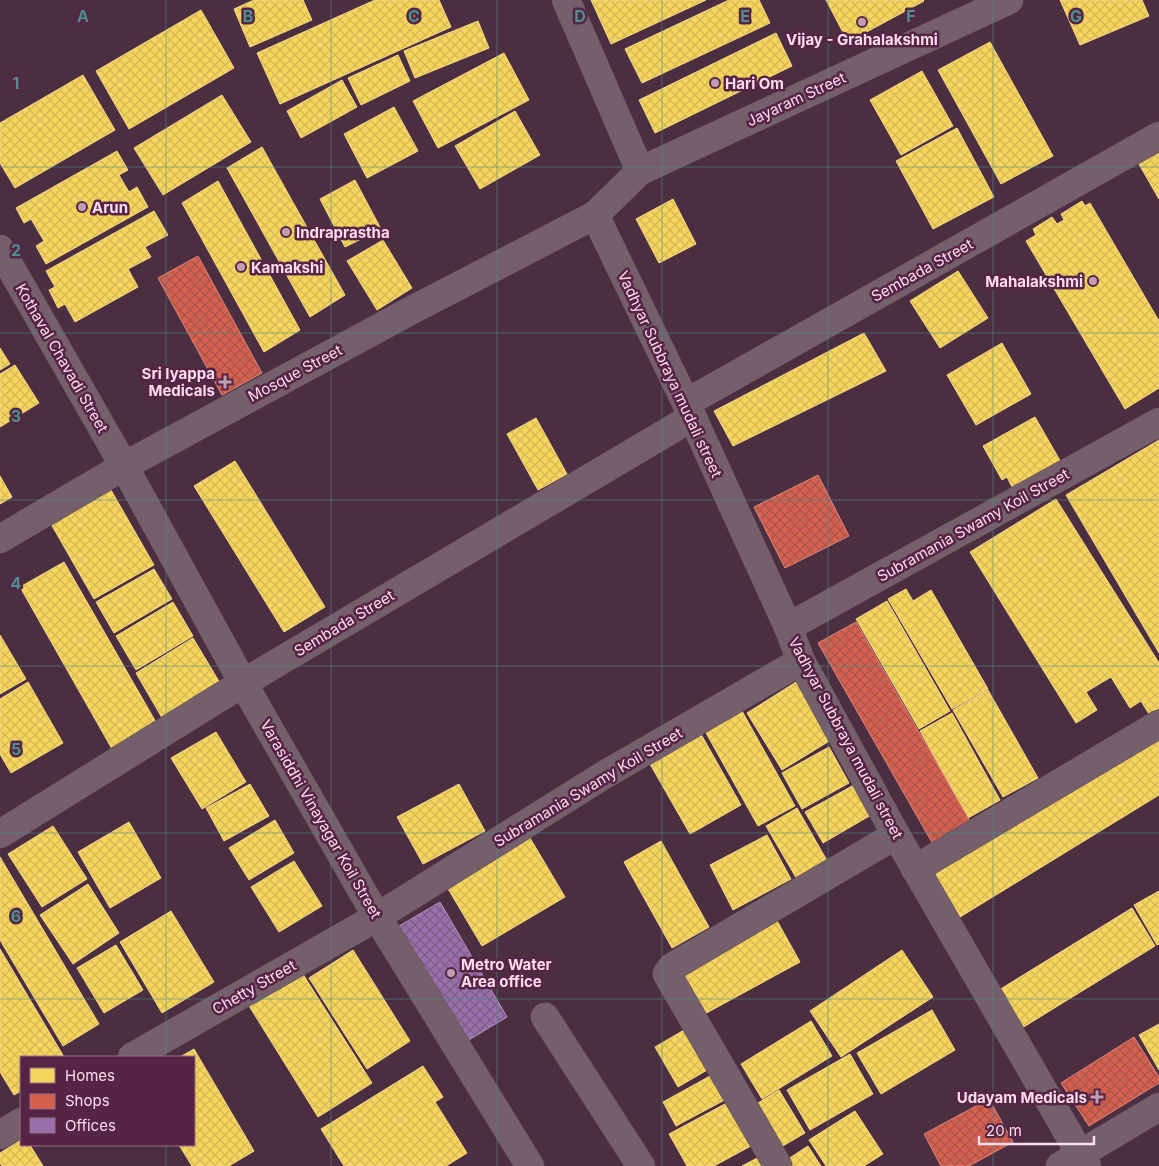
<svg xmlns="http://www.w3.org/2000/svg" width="1159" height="1166" font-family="Inter,sans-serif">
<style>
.homes{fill:url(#homes-cross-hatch);stroke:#f8d788}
.shops{fill:url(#shops-cross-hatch);stroke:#e2857d}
.offices{fill:url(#offices-cross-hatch);stroke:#b790bf}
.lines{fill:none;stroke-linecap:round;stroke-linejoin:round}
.minor-casing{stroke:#644c5b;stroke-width:29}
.tertiary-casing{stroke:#644c5b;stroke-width:29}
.secondary-casing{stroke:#644c5b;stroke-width:29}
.minor{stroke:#745f6b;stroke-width:28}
.tertiary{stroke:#745f6b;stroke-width:28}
.secondary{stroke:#745f6b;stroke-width:28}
.grid{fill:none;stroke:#4a908e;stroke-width:1;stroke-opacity:0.55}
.poi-dot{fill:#bf9fb1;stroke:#562444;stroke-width:2}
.labels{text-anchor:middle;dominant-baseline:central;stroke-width:5;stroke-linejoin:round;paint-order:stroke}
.poi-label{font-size:15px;font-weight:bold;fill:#fddcee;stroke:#562444;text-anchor:start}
.street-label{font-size:15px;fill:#fddcee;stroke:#562444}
.grid-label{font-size:16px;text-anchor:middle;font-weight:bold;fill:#4a908e;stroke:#562444;stroke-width:5;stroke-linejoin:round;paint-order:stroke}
</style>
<defs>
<pattern id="homes-cross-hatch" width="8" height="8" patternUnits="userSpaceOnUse" patternTransform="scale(1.25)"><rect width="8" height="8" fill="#f6d55c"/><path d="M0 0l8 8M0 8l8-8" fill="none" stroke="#d4b858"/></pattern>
<pattern id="shops-cross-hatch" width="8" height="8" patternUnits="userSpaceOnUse" patternTransform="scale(1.25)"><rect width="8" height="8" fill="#d6604d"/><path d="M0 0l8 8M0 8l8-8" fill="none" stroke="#a6564b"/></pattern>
<pattern id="offices-cross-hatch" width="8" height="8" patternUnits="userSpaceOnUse" patternTransform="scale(1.25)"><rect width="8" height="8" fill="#9970ab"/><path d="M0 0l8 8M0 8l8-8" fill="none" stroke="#7a5e83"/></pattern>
</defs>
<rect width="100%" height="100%" fill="#4b2f40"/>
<!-- homes -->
<g class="homes">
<polygon points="254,0 303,0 312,20 250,47 234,9"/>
<polygon points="375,0 439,0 451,27 280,104 257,53"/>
<polygon points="591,0 706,0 611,44"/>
<polygon points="729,0 759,0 770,23 642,83 625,49"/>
<polygon points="826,0 923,0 924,1 848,42"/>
<polygon points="1060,0 1142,0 1149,16 1080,45"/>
<polygon points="201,10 234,68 129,129 96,71"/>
<polygon points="478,21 489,48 415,78 404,51"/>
<polygon points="776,33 792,66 655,133 639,100"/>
<polygon points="990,42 1053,156 1001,184 938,70"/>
<polygon points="504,53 529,100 438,148 413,101"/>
<polygon points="398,55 410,81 361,105 348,78"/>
<polygon points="922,71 953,126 901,155 870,100"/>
<polygon points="83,75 115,130 15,188 0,163 0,123"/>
<polygon points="342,80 357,107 301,138 287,111"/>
<polygon points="222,95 251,142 163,195 134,148"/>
<polygon points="394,107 418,151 367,178 344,134"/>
<polygon points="515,111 540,155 480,189 455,146"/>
<polygon points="957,128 994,197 933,229 896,161"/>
<polygon points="1159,146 1159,199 1136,159"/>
<polygon points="262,147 345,295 310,317 227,168"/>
<polygon points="117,151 128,170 119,175 129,192 137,187 148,207 46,264 36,246 44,241 31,219 24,223 16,208"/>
<polygon points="355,180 381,229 345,247 320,199"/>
<polygon points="218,181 300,330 264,352 182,203"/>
<polygon points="673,199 696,244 659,263 636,219"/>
<polygon points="1082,201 1085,206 1090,203 1159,321 1159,388 1125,409 1026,241 1036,235 1033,229 1052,217 1057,224 1064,220 1061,214"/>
<polygon points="154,211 168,235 145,247 151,257 128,269 138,287 75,322 65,304 58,308 49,290 55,287 46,271"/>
<polygon points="383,240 412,288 377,310 347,261"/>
<polygon points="958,271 988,318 940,348 910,301"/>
<polygon points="864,333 886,371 733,446 714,411"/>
<polygon points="1002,343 1031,394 976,425 947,375"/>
<polygon points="0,348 10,364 0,370"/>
<polygon points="15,365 39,403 0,427 0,374"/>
<polygon points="1035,417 1062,464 1014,491 1007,477 1002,480 983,446"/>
<polygon points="536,418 567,474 538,490 507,434"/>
<polygon points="1159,440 1159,653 1066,495"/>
<polygon points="235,461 325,607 284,632 194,486"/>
<polygon points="0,476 12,497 0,504"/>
<polygon points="111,490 154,565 94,599 51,524"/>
<polygon points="1056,499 1159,663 1159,708 1149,714 1141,701 1130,708 1111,677 1086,692 1097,710 1076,723 970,552"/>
<polygon points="64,562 157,724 112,749 20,587"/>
<polygon points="154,569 172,599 114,633 96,602"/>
<polygon points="906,589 913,601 931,590 988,689 952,709 888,599"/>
<polygon points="887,601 950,711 919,729 856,619"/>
<polygon points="173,602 193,636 136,670 116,636"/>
<polygon points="0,635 26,679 0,694"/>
<polygon points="193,638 223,688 165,723 136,673"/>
<polygon points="28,682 63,743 11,773 0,754 0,699"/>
<polygon points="796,682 831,740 782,770 747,713"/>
<polygon points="988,690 1038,778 1003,797 953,710"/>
<polygon points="742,711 795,806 758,826 705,731"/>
<polygon points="952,713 1000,800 968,818 920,731"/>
<polygon points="697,727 741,805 690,834 646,757"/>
<polygon points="1159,729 1159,795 960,917 930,869"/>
<polygon points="216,732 246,782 202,809 171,758"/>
<polygon points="829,747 849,783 802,809 782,773"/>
<polygon points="250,784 269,816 224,841 206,808"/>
<polygon points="459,784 485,831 423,864 397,817"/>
<polygon points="854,785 871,815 823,843 805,812"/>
<polygon points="797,808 829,864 798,881 766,826"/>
<polygon points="275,820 294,853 249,880 229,848"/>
<polygon points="129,822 161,878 110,908 78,852"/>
<polygon points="53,826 87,879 42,907 8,854"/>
<polygon points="767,835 791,879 733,910 710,865"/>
<polygon points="530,838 565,897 482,946 447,887"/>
<polygon points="661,841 709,927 672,948 624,862"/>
<polygon points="0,857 99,1024 63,1046 0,940"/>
<polygon points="294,861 322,906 279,932 251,887"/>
<polygon points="88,884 119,933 73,964 40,915"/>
<polygon points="1159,891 1159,944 1157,945 1134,905"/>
<polygon points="1132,908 1155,946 1022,1028 999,990"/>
<polygon points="171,911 214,982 162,1013 120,942"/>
<polygon points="775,917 800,962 701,1016 676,972"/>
<polygon points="116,945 143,990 104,1013 77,968"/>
<polygon points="0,949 64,1057 21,1057 21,1091 14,1095 0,1072"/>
<polygon points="353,950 410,1041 367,1069 309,978"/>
<polygon points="902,950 933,997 841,1057 810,1011"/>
<polygon points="299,968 372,1083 318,1117 246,1001"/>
<polygon points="932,1010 955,1050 881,1094 857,1053"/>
<polygon points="811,1021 832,1056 762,1099 741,1064"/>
<polygon points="1159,1024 1159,1070 1139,1035"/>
<polygon points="691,1026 714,1066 678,1087 655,1047"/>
<polygon points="194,1049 254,1151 229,1166 192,1166 179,1145 194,1145 194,1057 180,1057"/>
<polygon points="850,1054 873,1094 810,1130 787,1090"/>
<polygon points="423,1066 443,1097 435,1102 467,1153 446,1166 344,1166 321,1129"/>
<polygon points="719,1071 732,1096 676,1126 663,1102"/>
<polygon points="779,1090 805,1133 776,1150 750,1108"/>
<polygon points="736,1098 760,1141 714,1166 687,1166 669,1134"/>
<polygon points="855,1111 883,1154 864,1166 826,1166 809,1140"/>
<polygon points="21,1140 21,1145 30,1145 43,1166 2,1166 0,1163 0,1153"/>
<polygon points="808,1146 821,1166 780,1166 779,1165"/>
<polygon points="759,1157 764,1166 742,1166"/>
</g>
<!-- shops -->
<g class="shops">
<polygon points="198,256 262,373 222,395 158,278"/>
<polygon points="818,475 849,536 785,568 754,507"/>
<polygon points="856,622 972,825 934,846 818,643"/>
<polygon points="1134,1037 1159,1077 1159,1083 1089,1126 1061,1083"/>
<polygon points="989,1099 1013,1142 969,1166 941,1166 924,1134"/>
</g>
<!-- offices -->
<polygon class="offices" points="440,902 507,1017 462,1044 394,929"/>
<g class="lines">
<!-- minor casing -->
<g class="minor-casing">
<g id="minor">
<polyline points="566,0 640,171"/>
<polyline points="595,215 686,403 788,627 801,661 896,835 1087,1166"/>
<polyline points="686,403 1159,136"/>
<polyline points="124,466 243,683 377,917 530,1166"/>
<polyline points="788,627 1159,422"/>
<polyline points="0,834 243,683 691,418"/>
<polyline points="915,869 1159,724"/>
<polyline points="545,1017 641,1166"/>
<polyline points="132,1057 377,917 604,775 801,661"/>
<polyline points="0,1135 21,1122"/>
<polyline points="778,1166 667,974 672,967 896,835"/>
<polyline points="1060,1166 1159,1107"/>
</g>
</g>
<!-- tertiary casing -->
<g class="tertiary-casing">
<polyline id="tertiary" points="0,249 124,466"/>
</g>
<!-- secondary casing -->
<g class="secondary-casing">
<polyline id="secondary" points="0,539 124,466 412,310 595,215 640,171 1009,0"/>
</g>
<!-- minor -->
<use href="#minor" class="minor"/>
<!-- tertiary -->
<use href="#tertiary" class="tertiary"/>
<!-- secondary -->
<use href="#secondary" class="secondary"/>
</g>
<!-- grid -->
<path class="grid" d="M166,0V1057M331,0V1166M497,0V1166M662,0V1166M828,0V1166M993,0V1166M0,167H1159M0,333H1159M0,500H1159M0,666H1159M0,833H1159M0,999H1159M166,1145V1166"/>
<!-- markers -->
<g class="poi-dot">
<circle cx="862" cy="22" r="5"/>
<circle cx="715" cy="83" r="5"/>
<circle cx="82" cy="207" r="5"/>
<circle cx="286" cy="232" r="5"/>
<circle cx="241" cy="267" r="5"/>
<circle cx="1093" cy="281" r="5"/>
<path d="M222.5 374.5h5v5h5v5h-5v5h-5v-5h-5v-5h5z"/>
<circle cx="451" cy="973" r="5"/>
<path d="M1094.5 1089.5h5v5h5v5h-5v5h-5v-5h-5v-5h5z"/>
</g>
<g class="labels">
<!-- poi labels -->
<g class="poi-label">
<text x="862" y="39" text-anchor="middle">Vijay - Grahalakshmi</text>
<text x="725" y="83">Hari Om</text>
<text x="92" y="207">Arun</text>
<text x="296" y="232">Indraprastha</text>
<text x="251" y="267">Kamakshi</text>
<text x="1083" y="281" text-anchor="end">Mahalakshmi</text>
<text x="215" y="373" text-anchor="end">Sri Iyappa<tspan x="215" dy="17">Medicals</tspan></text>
<text x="461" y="964">Metro Water<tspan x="461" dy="17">Area office</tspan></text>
<text x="1087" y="1097" text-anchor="end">Udayam Medicals</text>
</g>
<!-- street labels -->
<g class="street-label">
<text transform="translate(796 99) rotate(-25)">Jayaram Street</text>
<text transform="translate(922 270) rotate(-29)">Sembada Street</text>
<text transform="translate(62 358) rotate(60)">Kothaval Chavadi Street</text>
<text transform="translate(295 373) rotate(-28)">Mosque Street</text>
<text transform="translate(670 374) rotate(65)">Vadhyar Subbraya mudali street</text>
<text transform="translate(973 525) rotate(-29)">Subramania Swamy Koil Street</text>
<text transform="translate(344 623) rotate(-31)">Sembada Street</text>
<text transform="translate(846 738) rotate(62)">Vadhyar Subbraya mudali street</text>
<text transform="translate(588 787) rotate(-31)">Subramania Swamy Koil Street</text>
<text transform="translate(321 819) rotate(60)">Varasiddhi Vinayagar Koil Street</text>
<text transform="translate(254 987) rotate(-30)">Chetty Street</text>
</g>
</g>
<g class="grid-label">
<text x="83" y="22">A</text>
<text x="248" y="22">B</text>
<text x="414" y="22">C</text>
<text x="580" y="22">D</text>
<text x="745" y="22">E</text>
<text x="911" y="22">F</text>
<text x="1076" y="22">G</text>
<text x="16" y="89">1</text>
<text x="16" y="256">2</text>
<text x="16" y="422">3</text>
<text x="16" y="589">4</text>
<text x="16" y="755">5</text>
<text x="16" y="922">6</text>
</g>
<!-- legend -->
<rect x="20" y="1056" width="175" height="90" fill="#562444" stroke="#996e88"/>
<rect x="30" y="1068" width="25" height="15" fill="#f6d55c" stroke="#996e88"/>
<text x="65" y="1081" font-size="15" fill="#fddcee">Homes</text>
<rect x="30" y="1094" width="25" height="15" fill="#d6604d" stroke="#996e88"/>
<text x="65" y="1106" font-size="15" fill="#fddcee">Shops</text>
<rect x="30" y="1118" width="25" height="15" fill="#9970ab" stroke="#996e88"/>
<text x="65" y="1131" font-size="15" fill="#fddcee">Offices</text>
<!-- scale -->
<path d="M979 1136v8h115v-8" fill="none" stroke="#fddcee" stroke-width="2.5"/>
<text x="986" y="1136" font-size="15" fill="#fddcee" stroke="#562444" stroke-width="4" paint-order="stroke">20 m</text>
</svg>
